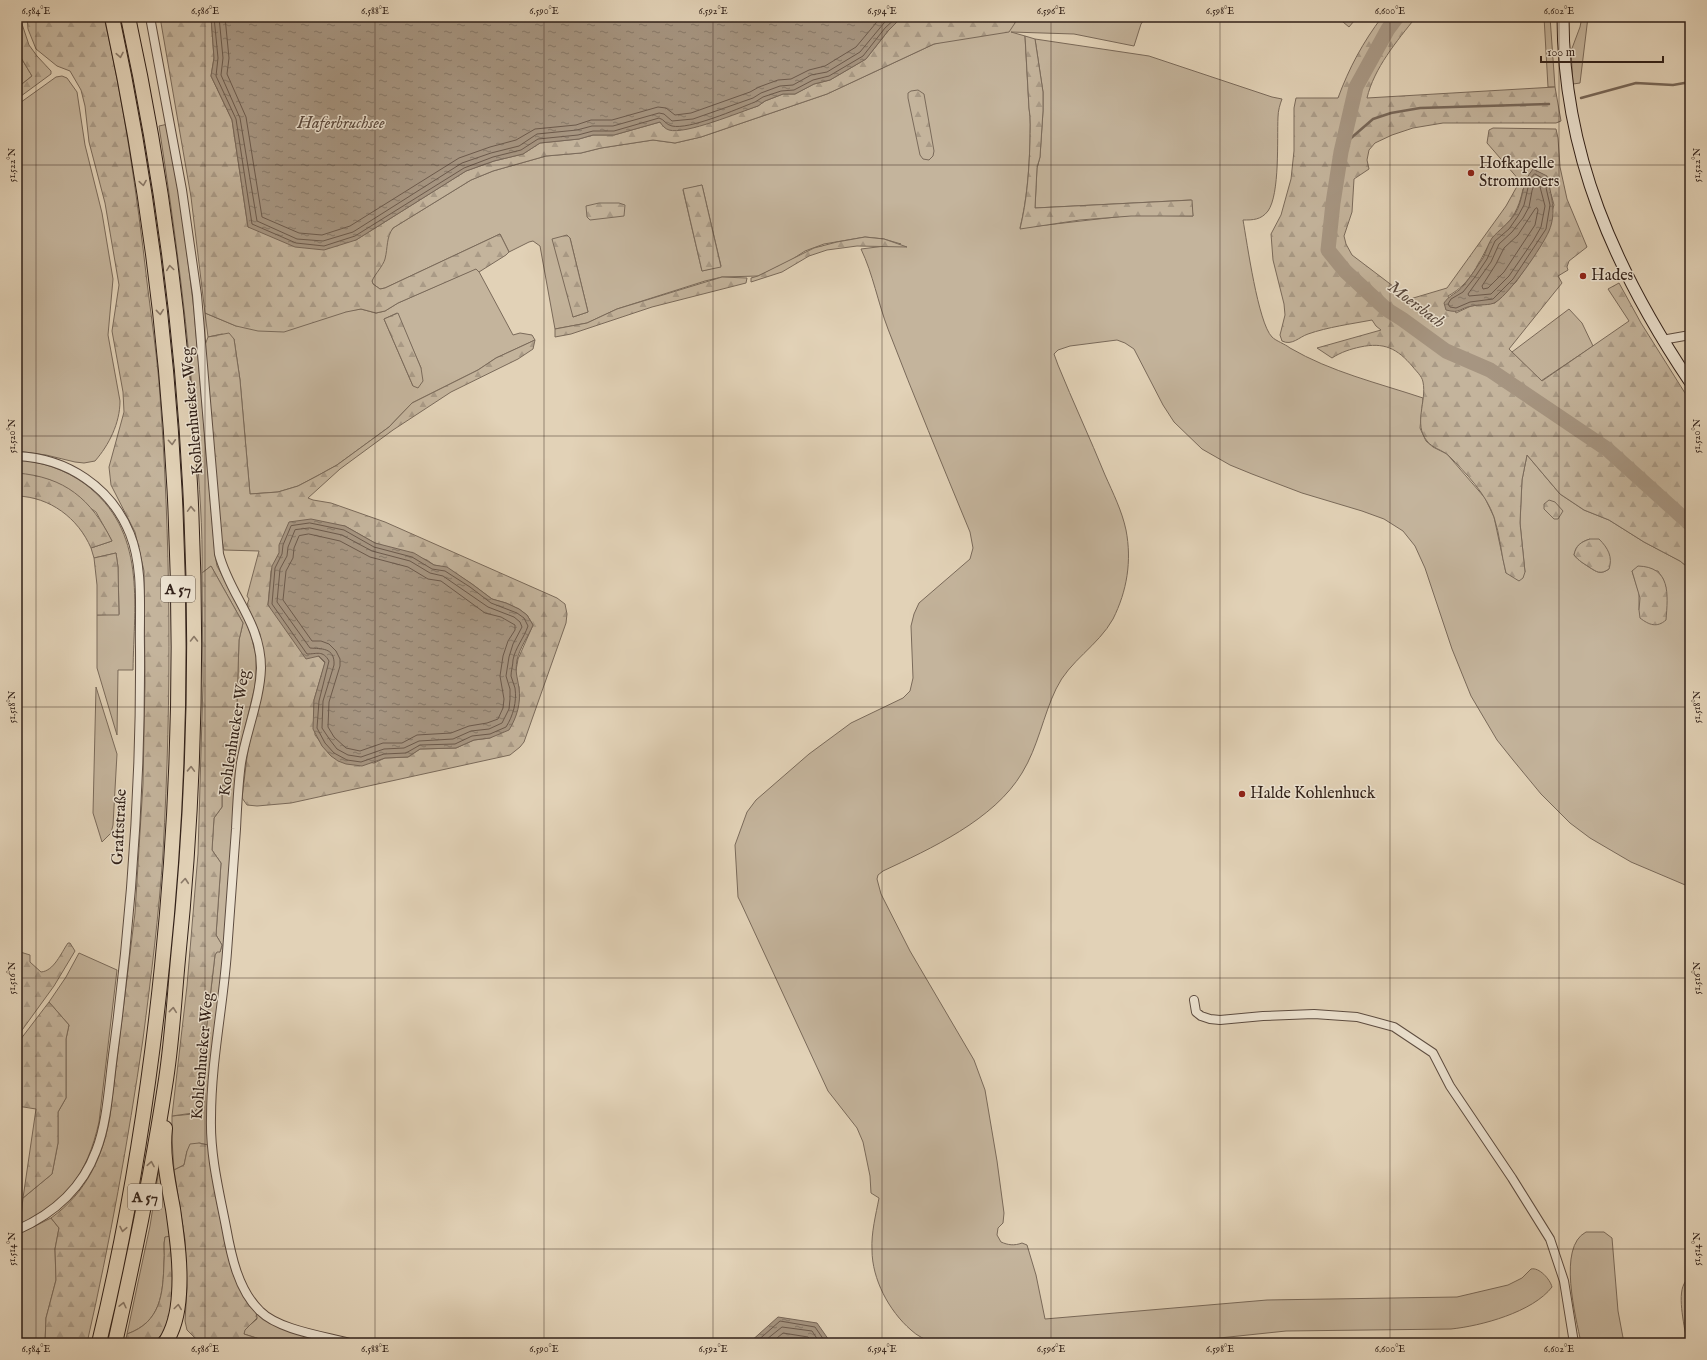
<svg xmlns="http://www.w3.org/2000/svg" width="1707" height="1360" font-family="'IM FELL English',serif">
<style>
.green{fill:#c4b49c;stroke:#7a6a5a;fill-rule:evenodd}
.forest{fill:url(#forest-firs);stroke:#7a6a5a;fill-rule:evenodd}
.water{fill:url(#water-ripples);stroke:#776657}
.lines{fill:none;stroke-linecap:round;stroke-linejoin:round}
.shore{stroke:#6c5a4c;stroke-width:1}
.stream{stroke:#776657;stroke-width:2.5}
.river{stroke:#a69581;stroke-width:15}
.minor-casing{stroke:#5d4c40;stroke-width:10}
.secondary-casing{stroke:#312018;stroke-width:13}
.motorway-casing{stroke:#312018;stroke-width:16}
.minor{stroke:#ece2d0;stroke-width:8}
.secondary{stroke:#ece2d0;stroke-width:11}
.motorway{stroke:#e2d2b7;stroke-width:14}
.oneway{stroke:#8a7968}
.ticks{fill:none;stroke:#312018;stroke-width:1;stroke-opacity:0.45}
.poi-dot{fill:#8f2418;stroke:#ece2d0;stroke-width:1.5}
.labels{text-anchor:middle;dominant-baseline:central;stroke-width:3;stroke-linejoin:round;paint-order:stroke}
.shield{fill:#ece2d0;stroke:#695a4f;stroke-width:1}
.shield-label{font-size:15px;font-weight:bold;fill:#312018}
.poi-label{font-size:16px;fill:#312018;stroke:#ece2d0;text-anchor:start}
.street-label{font-size:16px;fill:#312018;stroke:#ece2d0}
.water-label{font-size:17px;font-style:italic;fill:#5a493d;stroke:#ece2d0}
.neatline{fill:none;stroke:#312018;stroke-width:1.5}
.ticks-label{font-size:10px;text-anchor:middle;fill:#312018}
</style>
<defs>
<pattern id="forest-firs" width="22" height="20" patternUnits="userSpaceOnUse"><rect width="22" height="20" fill="#c4b49c"/><path d="M5 1l3.5 6h-7zM16 11l3.5 6h-7z" fill="#a99a86"/></pattern>
<pattern id="water-ripples" width="26" height="14" patternUnits="userSpaceOnUse"><rect width="26" height="14" fill="#a69581"/><path d="M2 4q2-2 4 0t4 0M15 11q2-2 4 0t4 0" fill="none" stroke="#887969"/></pattern>
</defs>
<rect width="100%" height="100%" fill="#e2d2b7"/>
<filter id="stains"><feTurbulence type="fractalNoise" baseFrequency=".005" numOctaves="4"/><feColorMatrix values="0 0 0 0 .2 0 0 0 0 .09 0 0 0 0 .02 0 0 0 .5 -.17"/></filter>
<radialGradient id="worn" r=".72"><stop offset=".6" stop-color="#630" stop-opacity="0"/><stop offset="1" stop-color="#630" stop-opacity=".3"/></radialGradient>
<!-- green -->
<g class="green">
<path d="M1015,17H1146L1141,24L1134,46L1074,34L1011,32L1025,36L1029,108C1031,119 1030,130 1030,142C1029,171 1027,199 1020,228L1133,215L1193,216L1191,200L1035,208L1037,168L1040,157L1043,111V92L1035,39L1149,56L1272,97L1282,99C1280,104 1278,111 1278,117C1277,139 1280,194 1268,211C1261,220 1253,220 1243,220C1247,242 1258,323 1272,337C1276,341 1285,344 1290,348C1331,372 1378,383 1423,398L1420,428L1426,441L1433,447L1447,454L1485,498L1494,517L1506,573L1525,572L1520,523L1522,480L1527,455L1560,494L1584,510L1609,520L1644,542L1680,561L1690,569V887L1631,862L1590,838L1570,823L1541,794L1513,760L1497,740L1471,696L1452,649L1425,568L1415,546L1403,531L1384,519L1362,511L1302,493L1252,474L1230,465L1202,449L1174,422L1163,405L1134,349L1125,343L1117,340L1070,346L1058,350L1054,354L1058,365C1073,402 1090,438 1105,475C1113,493 1122,511 1126,530C1132,561 1127,591 1113,619C1098,646 1069,661 1056,689C1043,716 1038,747 1022,773C994,820 930,849 883,871L878,875L877,879L881,894L910,951L974,1060L985,1090L997,1161L1004,1213L1003,1223L998,1228L997,1235L1001,1242C1008,1245 1014,1246 1022,1243L1027,1245L1036,1275L1045,1319L1267,1300L1457,1297L1508,1285L1522,1278L1531,1269C1539,1267 1550,1279 1552,1287C1533,1312 1481,1326 1451,1329L1286,1331L1172,1343H932C925,1339 917,1336 911,1330C889,1311 872,1279 872,1250C871,1233 876,1214 879,1198L871,1193L870,1176L863,1142L857,1128L828,1091L741,903L738,897L735,845L747,812L756,800L809,754L851,723L903,698L910,691L913,678L911,626L914,614L919,603L970,559L973,548L970,532C942,464 914,397 888,329C878,303 873,274 861,249L901,244L884,239L865,237L824,244L805,251L788,262L758,276L722,277L705,281L617,309L587,323L555,329L540,246L533,241L529,242L509,252L500,234L385,288L380,289L373,284L372,281L388,235L393,228L471,180L493,171L546,156L581,153L601,148L653,140L675,143L701,137L827,94L934,44L1015,23ZM702,185L721,266L702,271L683,190ZM567,235L570,238L588,312L573,317ZM1590,539L1609,569C1600,575 1597,572 1589,567C1583,563 1579,561 1574,555C1576,545 1581,542 1590,539ZM1632,571H1658L1663,579L1666,588L1639,610V593Z"/>
<polygon points="1337,17 1349,17 1354,21 1349,27"/>
<polygon points="1544,17 1550,17 1555,87 1548,87"/>
<polygon points="1582,17 1588,17 1580,83 1573,84 1571,51 1580,27"/>
<polygon points="17,51 32,76 17,88"/>
<path d="M62,76L67,78L77,92L85,145L102,213L113,279L108,335L120,401C120,423 109,445 95,461L84,463L75,462L46,455L17,451V105L56,77Z"/>
<path d="M168,124L181,206L194,310L215,555L217,566L243,614L251,635L256,656V671L255,686L240,748L236,778L228,903L208,1145L199,1143L187,1151L184,1165L174,1170L172,1140V1116L193,1114L197,1109L215,955L217,951L220,952L222,945L216,935L221,863L212,850L214,818L222,807V784L229,787L230,757L237,705L239,640L243,623L211,566L202,573C203,528 199,484 196,439C189,334 175,230 159,126Z"/>
<path d="M477,268L513,335L520,333L532,335L535,340L496,358L478,370L412,403L389,427L337,465L317,476L298,486L278,492L250,494L240,380L234,339L222,334L208,337L205,313L236,326L361,309L376,313L385,311L398,303ZM397,313L421,368L413,386L384,319Z"/>
<polygon points="1569,309 1582,323 1593,346 1541,381 1512,352"/>
<path d="M17,460C41,461 66,470 85,484C147,531 134,602 133,670H118L117,735L97,668V615L119,614L118,567L116,553L94,558L91,548L112,541L96,512L50,480L17,473Z"/>
<polygon points="96,687 117,754 113,825 111,833 102,842 93,813"/>
<path d="M79,953L117,970L99,1122C87,1175 66,1202 17,1226V1218L21,1217L23,1198L52,1174L58,1143V1112L66,1098V1039L69,1025L49,1002L66,977Z"/>
<path d="M161,1156L173,1240L165,1237C163,1245 165,1253 164,1262C163,1294 161,1322 127,1334L150,1226Z"/>
<polygon points="51,1218 59,1228 55,1249 56,1280 46,1318 45,1343 17,1343 17,1235"/>
<path d="M1586,1232H1604L1612,1238L1618,1311L1624,1343H1581C1576,1317 1557,1247 1586,1232Z"/>
<path d="M1690,1277V1343H1687C1685,1328 1677,1297 1684,1284C1685,1281 1688,1279 1690,1277Z"/>
<path d="M256,1312C277,1332 310,1336 337,1343H272L244,1334V1330L257,1319Z"/>
</g>
<!-- forest -->
<g class="forest">
<polygon points="17,17 20,18 29,45 37,56 51,71 51,74 17,99 17,88 32,76 17,51"/>
<path d="M27,17H104C124,104 137,194 147,282C151,315 156,349 159,382C171,538 172,696 163,852C159,915 151,977 143,1039C128,1141 110,1242 87,1343H45L46,1318L56,1280L55,1249L59,1228L51,1218C86,1193 103,1157 110,1116L135,913L143,784L145,683L144,571L135,532L111,485L109,467L124,412L123,392L112,331L119,285L105,203L89,142L85,106L81,90L70,71L57,66L36,49L28,29Z"/>
<path d="M160,17H211L214,58L211,76L232,120L248,227L356,240L466,171L494,161L523,154L540,143L579,139L593,135H614L660,122L664,127H695L758,106L765,101L783,94H795L814,84L830,80L866,59L888,31L900,19L906,17H1015V23L1009,32L934,44L827,94L701,137L675,143L653,140L601,148L581,153L546,156L493,171L471,180L393,228C386,238 388,247 385,259C383,266 375,274 372,281L373,284L380,289L385,288L500,234L509,252L506,255L479,272L476,269L398,303L385,311L376,313L361,309L346,312L284,332L258,331L236,326L205,313L191,197Z"/>
<path d="M1382,17H1416C1397,41 1374,68 1367,98L1555,87L1561,121L1556,123H1443L1413,128L1392,135L1375,143L1369,150L1367,160L1369,169L1354,179L1352,212L1344,236L1346,244L1352,255L1410,299L1447,288L1506,206L1520,181L1487,143L1489,130L1493,128L1556,129L1558,138L1560,167L1567,199L1587,247L1569,261L1567,267L1568,270L1558,276L1562,283L1509,349L1542,381L1629,321L1608,289L1619,283L1641,323L1690,401V569L1680,561L1644,542L1609,520L1584,510L1560,494L1527,455L1522,480L1520,523L1525,572L1523,578L1519,581L1506,573C1501,554 1500,535 1494,517C1486,494 1466,473 1449,456C1443,450 1432,448 1427,441C1413,424 1427,401 1423,382C1422,376 1416,371 1413,367C1397,348 1384,342 1360,347C1351,349 1341,352 1332,358L1317,348L1381,330L1376,326L1372,320C1351,324 1328,327 1308,334C1299,337 1292,346 1282,341L1280,335L1285,315L1284,304L1273,260L1271,234L1281,215L1291,179L1294,151V108L1296,98H1338C1349,68 1363,42 1382,17ZM1523,189L1551,194L1554,205L1540,246L1516,282L1495,303L1471,306L1456,313L1448,296C1472,283 1478,263 1491,241C1494,235 1502,231 1506,225C1516,214 1520,203 1523,189Z"/>
<path d="M1025,36L1035,39L1043,92V111L1040,157L1037,168L1035,208L1192,200L1193,216H1131L1080,220L1020,229C1027,200 1029,172 1030,142C1030,131 1031,119 1029,108Z"/>
<polygon points="918,90 924,94 934,151 933,156 929,160 923,159 920,155 908,98 908,93 911,91"/>
<polygon points="702,185 721,267 702,271 683,189"/>
<polygon points="599,203 619,203 625,205 624,216 590,220 587,217 586,206"/>
<polygon points="567,235 570,238 588,312 573,317 552,239"/>
<polygon points="865,237 884,239 907,247 857,246 827,250 809,256 782,272 751,282 751,278 758,276 814,248 837,242"/>
<polygon points="722,277 747,278 746,283 652,307 571,334 555,337 555,329 587,323 617,309"/>
<polygon points="398,313 421,368 423,381 418,388 413,386 384,319"/>
<path d="M229,333L234,339L240,380L250,494L278,492L298,486L317,476L337,465L389,427L412,403L478,370L496,358L535,340L533,349L518,359L451,392L393,430L340,469L308,498L313,500L331,503L385,522L557,598L565,604L567,614L566,623L524,742L520,747L510,755L291,803L257,806L247,805L242,798L247,757L263,654L260,634L247,605L249,599L247,596L259,551L224,550L220,533L205,345L208,337ZM334,525L345,526L375,543L427,560L434,565L447,568L472,584L492,599L506,603L519,609L527,615L533,625L518,659L515,676L519,687V700L513,722L490,738L474,740L456,748L420,749L408,757L385,758L374,763L331,756L315,735L314,700L325,663L268,605L271,571L279,553Z"/>
<path d="M17,473C65,477 91,499 112,541L91,548C78,518 50,497 17,496Z"/>
<polygon points="1549,500 1555,502 1563,511 1558,519 1554,519 1544,509 1544,504"/>
<path d="M1590,539H1599C1608,548 1613,557 1609,569C1600,575 1597,572 1589,567C1583,563 1579,561 1574,555C1576,545 1581,542 1590,539Z"/>
<polygon points="116,553 118,567 119,615 97,615 97,585 94,558"/>
<polygon points="211,566 243,623 239,640 237,705 230,755 229,787 222,785 222,807 214,818 212,850 221,863 216,935 222,945 220,952 217,952 215,955 197,1109 193,1113 172,1116 187,986 198,854 203,683 202,573"/>
<path d="M1638,566C1671,567 1668,594 1666,620C1657,628 1649,625 1640,618L1639,610L1640,598L1632,571Z"/>
<path d="M68,943H70L75,951L54,986L17,1037V951L30,955V962L41,972C54,971 61,953 68,943Z"/>
<polygon points="49,1002 69,1025 66,1039 66,1098 58,1112 58,1143 52,1174 23,1198 36,1109 17,1106 17,1044"/>
<polygon points="199,1143 208,1145 217,1203 229,1260 256,1312 257,1318 245,1330 244,1334 272,1343 206,1343 195,1338 187,1330 185,1321 187,1288 185,1240 174,1170 184,1165 187,1151 190,1144"/>
<path d="M171,1236L173,1240V1307L165,1331L153,1343H125L127,1334C161,1322 163,1294 164,1262C165,1253 163,1245 165,1237Z"/>
</g>
<!-- water -->
<g class="water">
<path d="M211,17H906L900,19L888,31L866,59L830,80L814,84L795,94H783L765,101L758,106C740,112 685,135 669,130C665,129 662,125 660,122L614,135H593L579,139L540,143L523,154L494,161L466,171L356,240L324,250L295,247L248,227L232,120L211,76L214,58Z"/>
<path d="M1533,169L1547,176C1551,195 1557,212 1549,231C1542,247 1511,292 1496,302C1490,306 1479,304 1472,306C1459,308 1461,314 1446,310L1444,303C1449,295 1458,293 1464,285C1471,276 1477,267 1483,258C1486,252 1488,244 1492,238C1499,230 1508,224 1515,214C1524,199 1521,183 1533,169Z"/>
<path d="M311,519L345,526L375,543L414,553L434,565L447,567L472,584L492,599L506,603L519,609L527,615L533,625C528,637 520,647 517,660C515,673 517,675 519,688C521,703 517,717 509,730L490,738L474,740L456,748L420,749L408,757L385,758L362,766L346,764L338,761L331,756L322,746L313,729L314,700L325,662L319,656L306,659L268,605L272,566L279,553V545L289,522Z"/>
<polygon points="778,1317 817,1323 831,1343 749,1343"/>
</g>
<g class="lines">
<!-- shore -->
<g class="shore">
<path d="M214,17L218,58L216,76L236,119L252,224L296,243L324,246L355,236L464,168L493,157L521,150L538,139L578,135L593,131H614L659,118C664,119 666,125 672,126C689,130 737,109 755,102L763,97L781,91L794,90L813,80L829,76L863,56L885,28L897,17"/>
<polyline points="219,17 223,58 221,75 240,118 257,221 297,239 323,241 353,232 462,163 491,153 519,146 537,134 577,130 592,126 613,126 659,113 664,114 672,121 693,119 753,98 761,93 780,86 793,85 811,75 827,72 860,52 889,17"/>
<polyline points="225,17 229,58 227,74 246,117 262,217 299,233 322,235 350,226 459,158 490,147 516,140 535,129 576,125 591,120 612,120 658,107 666,108 675,115 691,113 750,92 759,87 778,80 791,79 809,70 825,66 856,47 881,17"/>
<polygon points="1535,174 1544,179 1550,205 1546,229 1513,279 1493,299 1470,302 1456,308 1450,307 1448,304 1451,299 1463,292 1475,277 1487,259 1495,241 1509,229 1518,216 1524,205 1530,179"/>
<polygon points="1536,180 1539,183 1545,206 1541,227 1533,241 1509,276 1491,294 1469,296 1468,294 1491,262 1499,244 1512,232 1523,218 1529,207 1532,191"/>
<polygon points="1537,208 1538,210 1535,225 1504,272 1488,288 1483,289 1482,286 1496,264 1504,248 1518,235 1535,209"/>
<path d="M310,523L344,530L374,547L412,557L432,569L445,571L470,587L491,603L517,613L524,618L528,626C524,638 515,648 513,660C513,665 511,671 511,676C512,680 514,684 515,688C517,702 513,716 506,727L490,734L472,736L455,744L420,745L406,753L384,754L361,762L347,760L334,753L325,743L317,728L319,701L329,661C323,650 317,654 307,654L272,604L275,568L282,554L283,545L291,526Z"/>
<path d="M310,528L342,535L372,551L410,561L430,573L443,576L488,607L514,617L520,622L522,627L513,644L509,657L506,676L510,689V699L509,709L502,723L489,729L471,731L453,739L419,741L404,748L384,749L361,757L348,755L337,749L330,740L322,728L323,701L334,665C335,647 321,649 310,648L277,602L280,569L287,556L288,547L295,530Z"/>
<polygon points="309,534 340,541 370,557 408,567 428,579 441,581 485,613 501,617 515,625 515,630 508,641 503,656 500,676 504,699 503,708 498,719 487,723 469,726 451,733 417,735 402,743 383,743 360,751 346,748 334,737 328,727 329,702 340,666 340,659 336,651 329,644 321,641 312,641 283,600 286,571 293,558 294,548 299,536"/>
<polyline points="755,1343 780,1321 815,1327 826,1343"/>
<polyline points="762,1343 782,1327 812,1331 820,1343"/>
<polyline points="771,1343 783,1333 808,1337 813,1343"/>
</g>
<!-- stream -->
<g class="stream">
<polyline points="1581,98 1636,83 1673,85 1690,82"/>
<polyline points="1343,145 1373,119 1391,113 1420,108 1549,104"/>
</g>
<!-- river -->
<polyline class="river" points="1397,17 1388,29 1356,87 1341,152 1333,203 1328,250 1345,271 1386,309 1402,319 1446,351 1490,370 1607,449 1690,524"/>
<!-- minor casing -->
<g class="minor-casing">
<g id="minor">
<path d="M150,17L182,190L197,295L219,554C230,596 261,622 261,668C260,700 246,732 241,763C238,785 237,807 236,829C233,870 230,911 227,952C223,1007 211,1062 211,1118C210,1155 219,1191 226,1227C231,1255 238,1290 260,1311C279,1330 324,1336 350,1343"/>
<polyline points="1662,340 1690,335"/>
<path d="M17,456C67,458 111,487 130,534C144,569 139,612 140,649C141,784 131,921 113,1055C109,1085 107,1124 96,1151C82,1189 53,1214 17,1230"/>
<polyline points="1194,1000 1196,1012 1201,1016 1210,1019 1220,1020 1263,1016 1314,1014 1357,1017 1394,1027 1433,1053 1450,1086 1512,1178 1550,1239 1564,1281 1574,1343"/>
</g>
</g>
<!-- secondary casing -->
<g class="secondary-casing">
<path id="secondary" d="M1563,17C1563,154 1615,270 1690,382"/>
</g>
<!-- motorway casing -->
<g class="motorway-casing">
<g id="motorway">
<path d="M99,1343C129,1219 149,1093 162,966C195,649 179,328 112,17"/>
<path d="M115,1343C134,1258 152,1172 165,1086C172,1044 174,1001 178,959C210,646 195,325 128,17"/>
<path d="M165,1343C175,1328 178,1312 179,1294C181,1265 177,1238 173,1209C168,1182 162,1155 165,1128"/>
</g>
</g>
<!-- minor -->
<use href="#minor" class="minor"/>
<!-- secondary -->
<use href="#secondary" class="secondary"/>
<!-- motorway -->
<use href="#motorway" class="motorway"/>
</g>
<!-- one-way arrows -->
<defs><path id="oneway-chevron" d="M-2-3.5L2.5 0L-2 3.5" fill="none" stroke-width="1.6" stroke-linecap="round" stroke-linejoin="round"/></defs>
<g class="oneway">
<use href="#oneway-chevron" transform="translate(120 55) rotate(79)"/>
<use href="#oneway-chevron" transform="translate(143 183) rotate(81)"/>
<use href="#oneway-chevron" transform="translate(170 268) rotate(-98)"/>
<use href="#oneway-chevron" transform="translate(160 312) rotate(84)"/>
<use href="#oneway-chevron" transform="translate(172 442) rotate(86)"/>
<use href="#oneway-chevron" transform="translate(191 509) rotate(-92)"/>
<use href="#oneway-chevron" transform="translate(194 639) rotate(-90)"/>
<use href="#oneway-chevron" transform="translate(191 769) rotate(-88)"/>
<use href="#oneway-chevron" transform="translate(185 881) rotate(-85)"/>
<use href="#oneway-chevron" transform="translate(173 1010) rotate(-84)"/>
<use href="#oneway-chevron" transform="translate(151 1164) rotate(-80)"/>
<use href="#oneway-chevron" transform="translate(123 1229) rotate(101)"/>
<use href="#oneway-chevron" transform="translate(123 1305) rotate(-77)"/>
<use href="#oneway-chevron" transform="translate(178 1307) rotate(-82)"/>
</g>
<!-- ticks -->
<path class="ticks" d="M36,17V1343M205,17V1343M375,17V1343M544,17V1343M713,17V1343M882,17V1343M1051,17V1343M1220,17V1343M1390,17V1343M1559,17V1343M17,165H1690M17,436H1690M17,707H1690M17,978H1690M17,1249H1690"/>
<!-- markers -->
<g class="poi-dot">
<circle cx="1471" cy="173" r="4"/>
<circle cx="1583" cy="276" r="4"/>
<circle cx="1242" cy="794" r="4"/>
</g>
<g class="labels">
<!-- shield labels -->
<g class="shield">
<rect x="161" y="576" width="34" height="26" rx="3"/>
<rect x="128" y="1184" width="34" height="26" rx="3"/>
</g>
<g class="shield-label">
<text x="178" y="589">A 57</text>
<text x="145" y="1197">A 57</text>
</g>
<!-- poi labels -->
<g class="poi-label">
<text x="1479" y="164">Hofkapelle<tspan x="1479" dy="18">Strommoers</tspan></text>
<text x="1591" y="276">Hades</text>
<text x="1250" y="794">Halde Kohlenhuck</text>
</g>
<!-- street labels -->
<g class="street-label">
<text transform="translate(193 411) rotate(-95)">Kohlenhucker Weg</text>
<text transform="translate(235 733) rotate(-81)">Kohlenhucker Weg</text>
<text transform="translate(120 827) rotate(-87)">Graftstraße</text>
<text transform="translate(203 1056) rotate(-85)">Kohlenhucker Weg</text>
</g>
<!-- water labels -->
<g class="water-label">
<text x="341" y="123">Haferbruchsee</text>
<text transform="translate(1416 305) rotate(37)">Moersbach</text>
</g>
</g>
<!-- margin -->
<rect width="1707" height="1360" fill="none" stroke="#e2d2b7" stroke-width="44"/>
<!-- scale -->
<path d="M1541 56v6h122v-6" fill="none" stroke="#312018" stroke-width="2"/>
<text x="1547" y="56" font-size="12" fill="#312018" stroke="#ece2d0" stroke-width="3" paint-order="stroke">100 m</text>
<rect x="22" y="22" width="1663" height="1316" class="neatline"/>
<g class="ticks-label">
<text x="36" y="14">6.584°E</text>
<text x="205" y="14">6.586°E</text>
<text x="375" y="14">6.588°E</text>
<text x="544" y="14">6.590°E</text>
<text x="713" y="14">6.592°E</text>
<text x="882" y="14">6.594°E</text>
<text x="1051" y="14">6.596°E</text>
<text x="1220" y="14">6.598°E</text>
<text x="1390" y="14">6.600°E</text>
<text x="1559" y="14">6.602°E</text>
<text transform="translate(11 165) rotate(-90)" y="4">51.522°N</text>
<text transform="translate(1696 165) rotate(-90)" y="4">51.522°N</text>
<text transform="translate(11 436) rotate(-90)" y="4">51.520°N</text>
<text transform="translate(1696 436) rotate(-90)" y="4">51.520°N</text>
<text transform="translate(11 707) rotate(-90)" y="4">51.518°N</text>
<text transform="translate(1696 707) rotate(-90)" y="4">51.518°N</text>
<text transform="translate(11 978) rotate(-90)" y="4">51.516°N</text>
<text transform="translate(1696 978) rotate(-90)" y="4">51.516°N</text>
<text transform="translate(11 1249) rotate(-90)" y="4">51.514°N</text>
<text transform="translate(1696 1249) rotate(-90)" y="4">51.514°N</text>
<text x="36" y="1352">6.584°E</text>
<text x="205" y="1352">6.586°E</text>
<text x="375" y="1352">6.588°E</text>
<text x="544" y="1352">6.590°E</text>
<text x="713" y="1352">6.592°E</text>
<text x="882" y="1352">6.594°E</text>
<text x="1051" y="1352">6.596°E</text>
<text x="1220" y="1352">6.598°E</text>
<text x="1390" y="1352">6.600°E</text>
<text x="1559" y="1352">6.602°E</text>
</g>
<rect width="100%" height="100%" filter="url(#stains)"/>
<rect width="100%" height="100%" fill="url(#worn)"/>
</svg>
